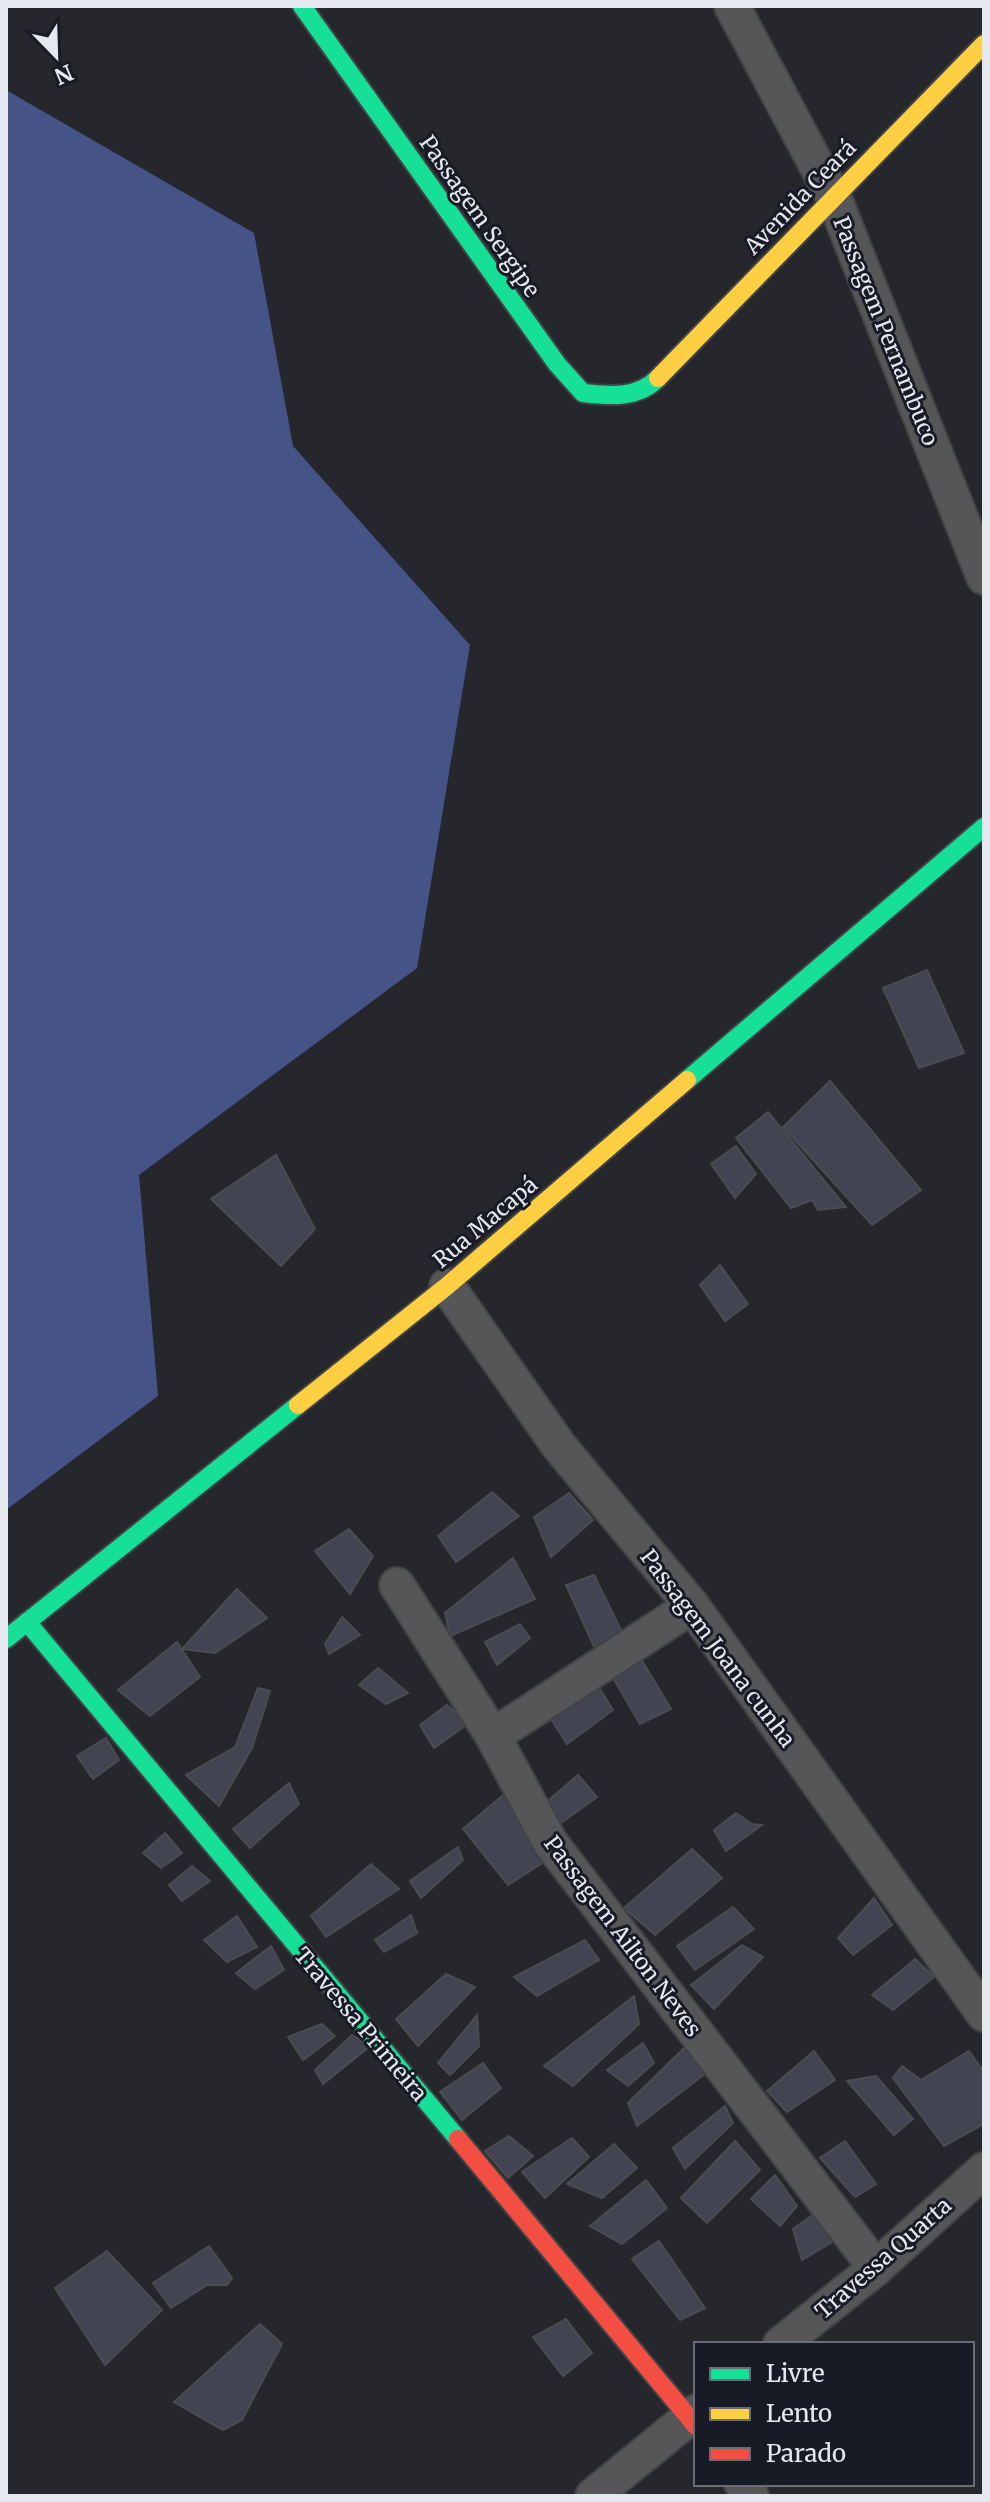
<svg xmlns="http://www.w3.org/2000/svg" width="990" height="2502" font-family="Merriweather,serif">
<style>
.forest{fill:#465387}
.building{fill:#424451;stroke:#4a4c50;stroke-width:2}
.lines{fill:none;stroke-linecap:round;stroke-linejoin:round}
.street-casing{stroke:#424346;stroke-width:38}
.fast-casing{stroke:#424346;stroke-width:22}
.slow-casing{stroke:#424346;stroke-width:22}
.jam-casing{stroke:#424346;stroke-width:22}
.street{stroke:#565659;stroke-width:34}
.fast{stroke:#16e098;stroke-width:18}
.slow{stroke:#ffcf43;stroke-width:18}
.jam{stroke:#f24e42;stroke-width:18}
.labels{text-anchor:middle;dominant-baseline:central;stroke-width:6;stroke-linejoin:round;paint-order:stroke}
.street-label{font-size:22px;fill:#e5e8ef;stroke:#181b26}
</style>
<rect width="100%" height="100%" fill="#26272c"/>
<!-- forest -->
<polygon class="forest" points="6,90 254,233 293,446 470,645 417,968 139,1175 158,1396 6,1510"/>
<!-- building -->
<g class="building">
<polygon points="927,970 964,1053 919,1068 883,988"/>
<polygon points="830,1081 921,1190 872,1225 783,1127"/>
<polygon points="768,1112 846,1207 818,1210 812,1200 791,1208 736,1138"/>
<polygon points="736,1146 756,1174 735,1198 711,1164"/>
<polygon points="276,1155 315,1229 281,1266 211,1199"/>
<polygon points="720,1265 748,1304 725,1321 700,1285"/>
<polygon points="492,1492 519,1516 456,1562 438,1536"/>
<polygon points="569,1493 593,1520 551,1557 534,1517"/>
<polygon points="349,1529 373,1556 350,1594 315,1551"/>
<polygon points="513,1558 535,1599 450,1636 445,1613"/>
<polygon points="594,1575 624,1636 596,1651 566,1585"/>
<polygon points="237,1589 267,1618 215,1653 182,1649"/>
<polygon points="342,1617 360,1635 329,1654 325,1644"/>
<polygon points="520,1624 530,1638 497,1665 485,1642"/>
<polygon points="177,1642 200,1677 150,1716 118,1690"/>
<polygon points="641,1659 671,1709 640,1724 613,1678"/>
<polygon points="378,1668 408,1693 386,1704 359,1685"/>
<polygon points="593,1678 613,1710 567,1744 544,1708"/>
<polygon points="258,1688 270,1691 252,1748 219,1806 186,1775 235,1747"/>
<polygon points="447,1705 469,1723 434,1748 420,1725"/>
<polygon points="106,1738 119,1760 93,1779 77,1756"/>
<polygon points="578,1775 597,1797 561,1823 544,1804"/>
<polygon points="520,1781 558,1853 508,1885 463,1829"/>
<polygon points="289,1783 299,1804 250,1848 233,1829"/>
<polygon points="736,1813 752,1824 762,1825 726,1851 714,1830"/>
<polygon points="165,1833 182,1853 161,1868 143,1853"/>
<polygon points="458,1847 463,1860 421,1898 410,1881"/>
<polygon points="692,1849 722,1878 655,1935 624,1908"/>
<polygon points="371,1864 399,1889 326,1937 311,1916"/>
<polygon points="192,1866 210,1881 182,1901 169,1885"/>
<polygon points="874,1898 892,1925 853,1955 838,1938"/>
<polygon points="733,1907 754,1929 695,1970 677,1946"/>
<polygon points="411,1915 417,1933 384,1952 375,1940"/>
<polygon points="237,1916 257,1947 227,1962 204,1940"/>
<polygon points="585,1940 599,1960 537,1996 514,1977"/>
<polygon points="742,1945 763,1957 714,2009 691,1985"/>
<polygon points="271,1946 284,1970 255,1989 236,1973"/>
<polygon points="915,1959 934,1977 893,2010 872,1995"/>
<polygon points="446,1974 475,1987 418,2046 396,2019"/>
<polygon points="634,1996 639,2024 573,2086 544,2066"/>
<polygon points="477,2015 479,2046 450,2075 438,2063"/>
<polygon points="322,2024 335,2036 303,2060 288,2037"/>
<polygon points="352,2035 370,2046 323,2084 315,2070"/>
<polygon points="643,2043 654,2063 628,2086 607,2070"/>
<polygon points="686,2046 706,2073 637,2126 628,2103"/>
<polygon points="814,2051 835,2080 787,2112 767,2091"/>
<polygon points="969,2051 984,2072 984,2124 944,2146 893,2078 902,2066 921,2080"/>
<polygon points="483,2063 501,2088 462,2120 440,2092"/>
<polygon points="876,2076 913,2119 894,2135 847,2081"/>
<polygon points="725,2106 733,2123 685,2169 673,2148"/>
<polygon points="509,2136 533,2156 508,2178 485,2151"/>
<polygon points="572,2138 589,2157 545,2198 522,2172"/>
<polygon points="735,2141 760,2170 707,2223 681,2198"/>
<polygon points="845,2141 876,2184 855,2197 820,2158"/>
<polygon points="614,2144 637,2168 602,2198 567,2184"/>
<polygon points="775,2175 797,2206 780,2226 751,2199"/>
<polygon points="646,2180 667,2208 622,2244 590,2226"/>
<polygon points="814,2214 837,2239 802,2260 793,2229"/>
<polygon points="659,2241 705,2308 680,2320 632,2259"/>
<polygon points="209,2246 232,2278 227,2285 207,2285 171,2308 153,2283"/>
<polygon points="107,2251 162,2310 105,2365 55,2288"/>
<polygon points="566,2319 592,2353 563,2376 533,2337"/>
<polygon points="260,2324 282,2344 242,2420 223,2430 174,2402"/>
</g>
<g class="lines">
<!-- street casing -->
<g class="street-casing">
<g id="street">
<polyline points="732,6 834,198 984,577"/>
<polyline points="447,1286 559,1446 692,1606 984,2014"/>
<polyline points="397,1585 493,1736 550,1842 876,2268"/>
<polyline points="493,1736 692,1606"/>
<polyline points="781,2344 876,2268 984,2170"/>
<polyline points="742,2484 751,2496"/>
<polyline points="593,2496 696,2412"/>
</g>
</g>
<!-- fast casing -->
<g class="fast-casing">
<g id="fast">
<path d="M302,6L557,364L583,393C609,396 638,399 658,378"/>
<polyline points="687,1080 984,827"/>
<polyline points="27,1622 458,2139"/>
<polyline points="6,1639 298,1405"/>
</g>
</g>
<!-- slow casing -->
<g class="slow-casing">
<g id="slow">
<polyline points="658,378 984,44"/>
<polyline points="298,1405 447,1286 687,1080"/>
</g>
</g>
<!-- jam casing -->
<g class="jam-casing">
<polyline id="jam" points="458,2139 696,2426"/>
</g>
<!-- street -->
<use href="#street" class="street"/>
<!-- fast -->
<use href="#fast" class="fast"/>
<!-- slow -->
<use href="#slow" class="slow"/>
<!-- jam -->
<use href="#jam" class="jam"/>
</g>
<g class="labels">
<!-- street labels -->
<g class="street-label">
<text transform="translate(800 197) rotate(-46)">Avenida Ceará</text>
<text transform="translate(480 216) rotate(55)">Passagem Sergipe</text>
<text transform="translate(886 331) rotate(68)">Passagem Pernambuco</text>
<text transform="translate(485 1222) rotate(-40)">Rua Macapá</text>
<text transform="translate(718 1648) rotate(53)">Passagem Joana cunha</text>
<text transform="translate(623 1936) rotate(53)">Passagem Ailton Neves</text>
<text transform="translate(361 2024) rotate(50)">Travessa Primeira</text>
<text transform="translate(883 2258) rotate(-41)">Travessa Quarta</text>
</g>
</g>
<!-- border -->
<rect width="990" height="2502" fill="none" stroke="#e5e8ef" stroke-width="16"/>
<!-- legend -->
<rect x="694" y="2342" width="280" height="144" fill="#181b26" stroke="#6a6d76" stroke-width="2"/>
<rect x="710" y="2368" width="40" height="12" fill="#16e098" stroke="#6a6d76" stroke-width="2"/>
<text x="766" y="2382" font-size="24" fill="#e5e8ef">Livre</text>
<rect x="710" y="2408" width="40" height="12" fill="#ffcf43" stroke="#6a6d76" stroke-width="2"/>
<text x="766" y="2422" font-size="24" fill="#e5e8ef">Lento</text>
<rect x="710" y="2448" width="40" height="12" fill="#f24e42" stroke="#6a6d76" stroke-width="2"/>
<text x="766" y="2462" font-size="24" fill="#e5e8ef">Parado</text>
<!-- north arrow -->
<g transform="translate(56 56) rotate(157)" stroke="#181b26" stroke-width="6" paint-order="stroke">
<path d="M0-6L14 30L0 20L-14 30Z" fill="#e5e8ef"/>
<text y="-12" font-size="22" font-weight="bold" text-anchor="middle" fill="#e5e8ef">N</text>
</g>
</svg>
